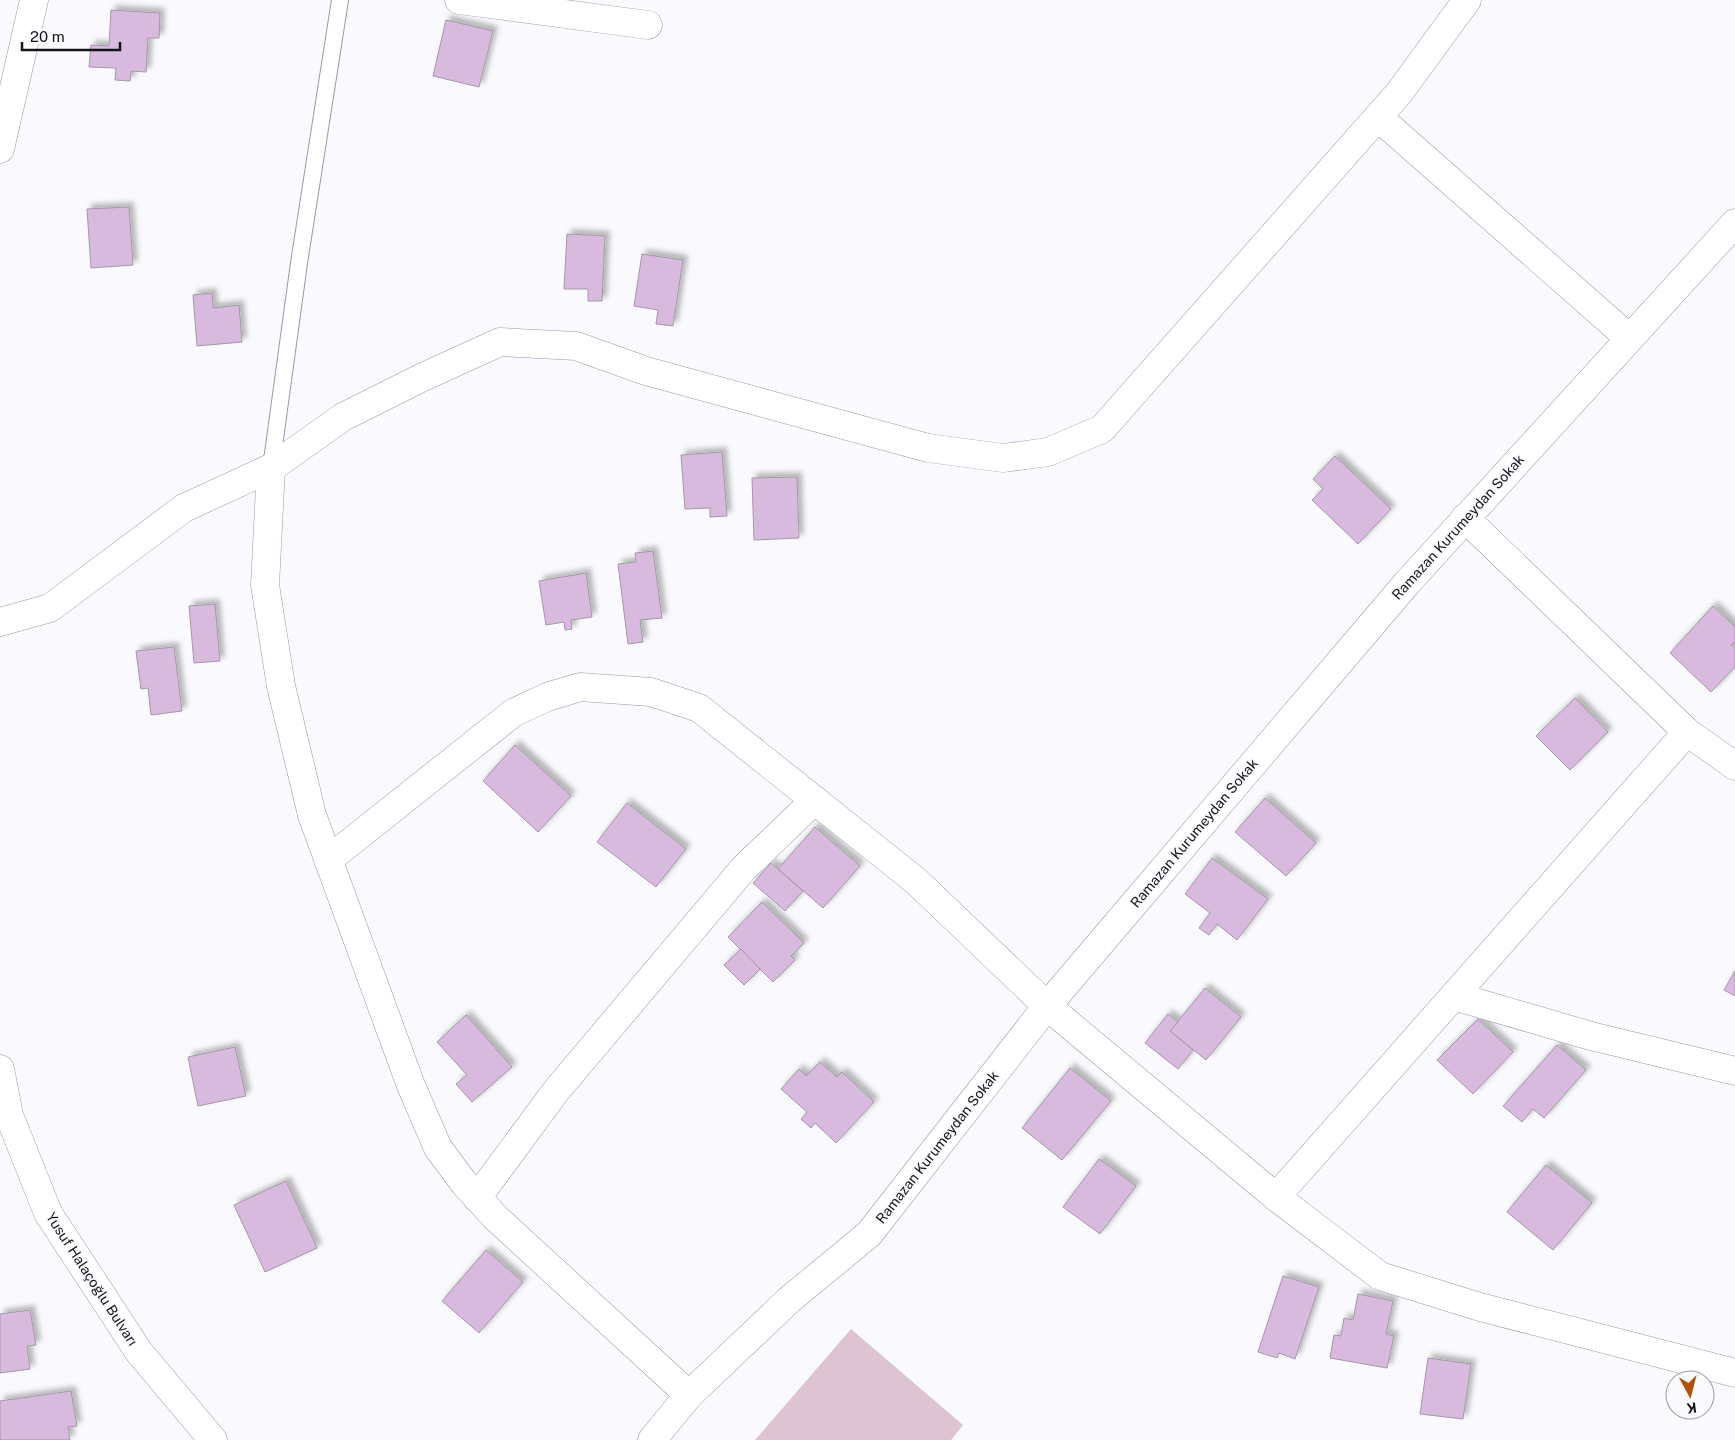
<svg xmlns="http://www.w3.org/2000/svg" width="1735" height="1440" font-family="'Public Sans',sans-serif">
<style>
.green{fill:#dec3d2}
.building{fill:#d9badf;stroke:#a497a7;filter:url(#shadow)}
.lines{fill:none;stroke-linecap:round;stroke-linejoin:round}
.lane-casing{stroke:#9c97a9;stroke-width:18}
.street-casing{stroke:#9c97a9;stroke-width:29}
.secondary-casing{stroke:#9c97a9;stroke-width:29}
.lane{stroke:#fff;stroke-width:16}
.street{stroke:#fff;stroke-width:28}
.secondary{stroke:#fff;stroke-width:28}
.labels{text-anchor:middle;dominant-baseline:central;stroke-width:4;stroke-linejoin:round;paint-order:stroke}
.street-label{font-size:14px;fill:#15131a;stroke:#faf9fd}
</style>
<defs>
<filter id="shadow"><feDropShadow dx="4.5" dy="-4.5" stdDeviation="2.5" flood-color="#0004"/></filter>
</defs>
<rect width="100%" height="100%" fill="#faf9fd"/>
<!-- green -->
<polygon class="green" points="851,1329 963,1425 951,1440 755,1440"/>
<!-- building -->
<g class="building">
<polygon points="111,10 160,13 159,38 148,38 146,72 131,71 130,81 115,80 116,68 89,67 91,45 109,46"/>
<polygon points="446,20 493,31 479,87 433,76"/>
<polygon points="129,207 133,265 91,268 87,209"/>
<polygon points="567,234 605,236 602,301 588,301 588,289 564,289"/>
<polygon points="642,254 683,260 673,326 656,324 658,310 634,306"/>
<polygon points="212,293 213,308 239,305 242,342 197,346 193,295"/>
<polygon points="722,452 727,516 710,517 710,508 685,509 681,455"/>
<polygon points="1335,456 1391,509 1358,544 1312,500 1323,489 1313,479"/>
<polygon points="797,477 799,538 754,540 752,478"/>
<polygon points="653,551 662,618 640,620 643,642 628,644 618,564 636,562 635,553"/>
<polygon points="586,573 592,617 571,620 572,629 565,630 564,622 546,625 539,581"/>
<polygon points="215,604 220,661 194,663 189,606"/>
<polygon points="1713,606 1735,627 1735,641 1731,645 1735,648 1735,667 1711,692 1670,653"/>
<polygon points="174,647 182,711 151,715 148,688 141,689 136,651"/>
<polygon points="1575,698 1608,732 1570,770 1536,736"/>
<polygon points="515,745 571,796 538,832 483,781"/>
<polygon points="1265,798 1316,843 1286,876 1235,832"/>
<polygon points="627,803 686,849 656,887 597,842"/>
<polygon points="815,827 860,866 823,908 778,869"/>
<polygon points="1212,858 1268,899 1237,940 1217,924 1209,935 1199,928 1210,913 1185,894"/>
<polygon points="771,863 803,891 785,911 753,883"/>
<polygon points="762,902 804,943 791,956 795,960 773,982 728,937"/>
<polygon points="741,949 760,969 744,985 724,965"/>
<polygon points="1735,971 1735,996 1724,990"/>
<polygon points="1205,988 1241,1017 1206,1060 1170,1031"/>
<polygon points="1168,1014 1178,1022 1170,1031 1193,1050 1178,1069 1145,1043"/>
<polygon points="466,1015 512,1067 472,1102 456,1084 467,1075 437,1042"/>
<polygon points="1478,1019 1513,1052 1473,1094 1437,1060"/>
<polygon points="1557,1045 1586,1070 1544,1118 1533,1109 1522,1122 1503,1106"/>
<polygon points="235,1047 246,1096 198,1106 188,1057"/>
<polygon points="820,1062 837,1077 842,1072 874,1102 836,1143 815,1123 811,1128 801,1119 807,1112 781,1089 799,1069 806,1076"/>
<polygon points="1070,1068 1111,1101 1062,1160 1022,1128"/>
<polygon points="1099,1159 1136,1186 1100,1234 1063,1207"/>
<polygon points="1546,1165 1592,1203 1553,1250 1507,1212"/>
<polygon points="286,1181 317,1248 265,1272 234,1205"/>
<polygon points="486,1250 523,1282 479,1333 442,1301"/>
<polygon points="1283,1276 1319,1287 1295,1359 1279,1353 1277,1358 1258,1352"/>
<polygon points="1358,1294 1393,1301 1386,1334 1394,1336 1387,1368 1330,1358 1334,1335 1341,1336 1344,1318 1353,1320"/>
<polygon points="30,1310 36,1345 27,1346 30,1369 0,1373 0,1314"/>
<polygon points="1428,1358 1471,1364 1463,1419 1420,1414"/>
<polygon points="71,1391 77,1426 68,1427 70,1440 0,1440 0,1401"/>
</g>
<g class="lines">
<!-- lane casing -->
<g class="lane-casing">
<polyline id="lane" points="271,468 299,263 340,0"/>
</g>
<!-- street casing -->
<g class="street-casing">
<g id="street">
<polyline points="459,0 648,25"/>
<polyline points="1378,117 1629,338"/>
<polyline points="0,149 34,0"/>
<polyline points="271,468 265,585 281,686 312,815 410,1083 438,1148 464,1183 496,1218 689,1395"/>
<polyline points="1465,518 1687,732 1735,766"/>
<polyline points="0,622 50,608 184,508 271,468 343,417 423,377 500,342 576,346 646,371 928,448 1003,458 1048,452 1102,429 1399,93 1467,0"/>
<polyline points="328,860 513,713 547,697 580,687 651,692 699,708 916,881 1047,1006 1276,1197 1380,1276 1480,1307 1735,1373"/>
<polyline points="1454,996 1591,1036 1735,1071"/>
<polyline points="1276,1197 1687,732"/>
<polyline points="477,1198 556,1091 744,868 815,800"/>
<polyline points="652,1440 689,1395 789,1300 869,1234 1047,1006 1407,583 1735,223"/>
</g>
</g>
<!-- secondary casing -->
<g class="secondary-casing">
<polyline id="secondary" points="0,1069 9,1115 48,1213 139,1352 213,1440"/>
</g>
<!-- lane -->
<use href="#lane" class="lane"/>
<!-- street -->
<use href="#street" class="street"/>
<!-- secondary -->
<use href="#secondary" class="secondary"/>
</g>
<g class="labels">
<!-- street labels -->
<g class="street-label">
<text transform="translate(1458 527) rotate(-48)">Ramazan Kurumeydan Sokak</text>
<text transform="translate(1194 833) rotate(-50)">Ramazan Kurumeydan Sokak</text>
<text transform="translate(937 1147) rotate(-52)">Ramazan Kurumeydan Sokak</text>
<text transform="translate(92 1279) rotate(57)">Yusuf Halaçoğlu Bulvarı</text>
</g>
</g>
<!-- north arrow -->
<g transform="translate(1690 1395) rotate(173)"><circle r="24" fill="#faf9fd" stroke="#9e9da2"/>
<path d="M0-4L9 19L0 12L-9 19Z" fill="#b05103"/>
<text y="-8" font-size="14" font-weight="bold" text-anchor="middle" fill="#15131a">K</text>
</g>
<!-- scale -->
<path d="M22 42v8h98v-8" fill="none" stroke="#15131a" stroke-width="2.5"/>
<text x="30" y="42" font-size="15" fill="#15131a" stroke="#faf9fd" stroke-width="4" paint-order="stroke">20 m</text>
</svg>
